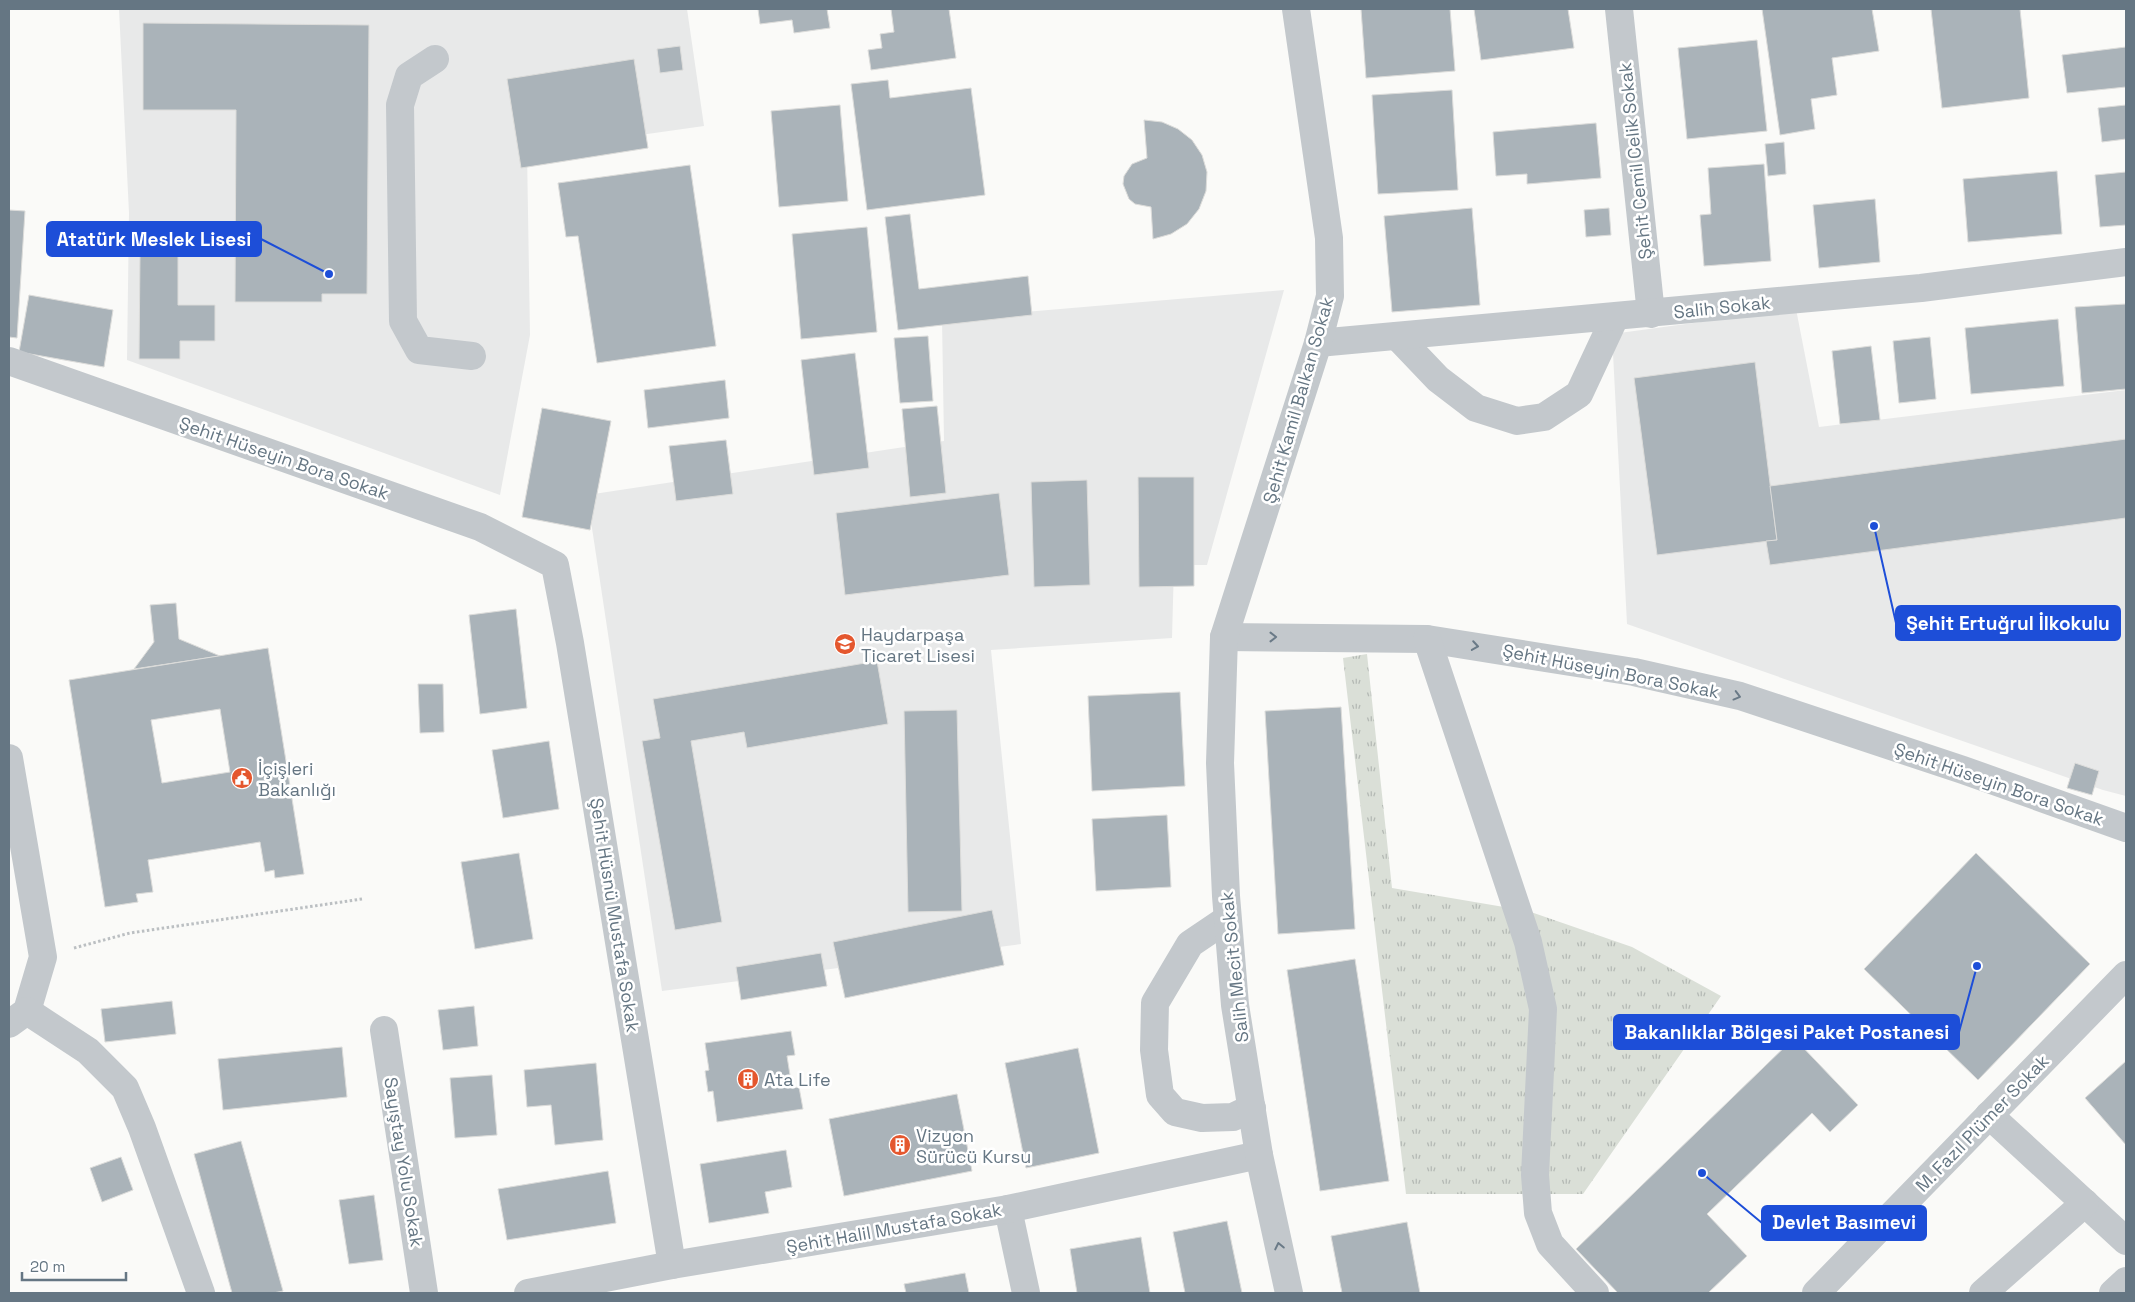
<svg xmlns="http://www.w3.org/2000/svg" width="2135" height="1302" font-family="'Space Grotesk',sans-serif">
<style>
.built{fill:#e8e9e9}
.grass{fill:url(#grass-tufts)}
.building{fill:#aab3b9;stroke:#dcdcda;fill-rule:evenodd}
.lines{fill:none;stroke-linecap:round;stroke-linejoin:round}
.path{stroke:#bbbfc2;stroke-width:3;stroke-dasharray:2.5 2.5;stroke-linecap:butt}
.minor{stroke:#c3c8cc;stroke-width:28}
.oneway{stroke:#6a7a87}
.labels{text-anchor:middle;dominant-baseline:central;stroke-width:5;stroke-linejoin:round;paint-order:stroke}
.street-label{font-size:18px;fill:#657683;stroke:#fff}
.poi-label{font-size:18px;fill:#657683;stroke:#fff;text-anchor:start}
.leader{fill:none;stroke:#1d4ed8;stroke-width:2}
.callout-dot{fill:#1d4ed8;stroke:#fff;stroke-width:2}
.callout{fill:#1d4ed8;stroke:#1d4ed8;stroke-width:2}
.callout-label{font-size:19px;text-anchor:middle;font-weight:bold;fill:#fff}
</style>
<defs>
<pattern id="grass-tufts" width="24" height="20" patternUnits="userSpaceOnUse" patternTransform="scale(1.25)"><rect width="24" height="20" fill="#dadfd7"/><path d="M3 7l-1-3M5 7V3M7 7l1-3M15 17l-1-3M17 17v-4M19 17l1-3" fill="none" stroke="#b4b9b4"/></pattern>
</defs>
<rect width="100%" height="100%" fill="#fafaf8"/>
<!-- built -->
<g class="built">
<polygon points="119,9 687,9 704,126 527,151 530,335 500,495 127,360 129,213"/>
<polygon points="1284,290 1207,565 1174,565 1172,638 991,650 1021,944 662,991 587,495 944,441 942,319"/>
<polygon points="1796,309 1819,427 2126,390 2126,796 2103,790 1627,624 1612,334"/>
</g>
<!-- grass -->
<polygon class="grass" points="1367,654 1392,888 1528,911 1632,947 1721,996 1583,1194 1406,1194 1343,658"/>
<!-- building -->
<g class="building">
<polygon points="758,9 827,9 830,28 794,33 792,20 760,24"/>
<polygon points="891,9 949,9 956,58 871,70 868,50 882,48 880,34 894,32"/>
<polygon points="1361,9 1450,9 1455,71 1366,78"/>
<polygon points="1474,9 1568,9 1574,48 1481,60"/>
<polygon points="1762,9 1872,9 1879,51 1832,58 1837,95 1811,99 1815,129 1780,135"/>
<polygon points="1931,9 2020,9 2029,98 1942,108"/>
<polygon points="143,23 369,25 367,294 322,294 322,302 235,302 236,110 143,110"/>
<polygon points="1757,40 1767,131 1687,139 1678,48"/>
<polygon points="680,46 683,70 660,73 657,49"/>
<polygon points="2126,47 2126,87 2067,93 2062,55"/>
<polygon points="634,59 648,148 521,168 507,79"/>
<polygon points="888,80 890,98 971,88 985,195 867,210 851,84"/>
<polygon points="1452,90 1458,190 1378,194 1372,95"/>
<polygon points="840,105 848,201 779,207 771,111"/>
<polygon points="2126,105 2126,139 2102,142 2098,108"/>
<polygon points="1144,120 1162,122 1178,129 1192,140 1202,155 1207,172 1206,191 1199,209 1187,224 1171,234 1153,239 1151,207 1135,204 1129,199 1123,184 1124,176 1132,164 1147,158"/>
<polygon points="1596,123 1601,178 1527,184 1527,174 1496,176 1493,132"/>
<polygon points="1784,142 1786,174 1768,176 1765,144"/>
<polygon points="1764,164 1771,261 1704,266 1700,215 1711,214 1708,168"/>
<polygon points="690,165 716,346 597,363 578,236 566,237 558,183"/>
<polygon points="2057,171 2062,234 1968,242 1963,179"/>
<polygon points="2126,172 2126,225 2100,227 2095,175"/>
<polygon points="1875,199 1880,262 1819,268 1813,205"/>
<polygon points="1472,208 1480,305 1392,312 1384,216"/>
<polygon points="1609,208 1611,235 1586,237 1584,210"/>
<polygon points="9,210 25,211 17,338 9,337"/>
<polygon points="910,214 919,289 1028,276 1032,315 898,330 885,217"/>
<polygon points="867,227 877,332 801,339 792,234"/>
<polygon points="140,254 178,254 178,305 215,305 215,341 180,341 180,359 139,359"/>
<polygon points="29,295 113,310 104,367 19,352"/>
<polygon points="2126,304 2126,389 2082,393 2075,307"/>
<polygon points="2058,319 2064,386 1971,394 1965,328"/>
<polygon points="928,336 933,401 900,403 894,338"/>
<polygon points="1930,337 1936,399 1899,403 1893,341"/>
<polygon points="1871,346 1880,420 1840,424 1832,351"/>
<polygon points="855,353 869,468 814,475 801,360"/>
<polygon points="1755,362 1777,540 1657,555 1634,378"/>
<polygon points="725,380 729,418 648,428 644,390"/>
<polygon points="937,406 946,493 910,497 902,409"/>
<polygon points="542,408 611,421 590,530 522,517"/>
<polygon points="2126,439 2126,518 1770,565 1766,541 1777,540 1770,486"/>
<polygon points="726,440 733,494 676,501 669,446"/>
<polygon points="1138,477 1194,477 1194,586 1139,587"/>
<polygon points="1087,480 1090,585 1034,587 1031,482"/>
<polygon points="999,493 1009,575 845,595 836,513"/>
<polygon points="176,603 179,639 220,656 134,669 154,642 150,605"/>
<polygon points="516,609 527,708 480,714 469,615"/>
<path d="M268,648L304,874L275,878L274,870L265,872L260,842L148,860L153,892L136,894L138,902L105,907L69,680ZM220,709L230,772L162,783L151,720Z"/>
<polygon points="877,661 888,724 747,748 744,732 691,741 722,922 675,930 642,741 660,738 653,699"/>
<polygon points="418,684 443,684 444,732 420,733"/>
<polygon points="1180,692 1185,786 1092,791 1088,696"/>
<polygon points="1341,707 1355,929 1278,934 1265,711"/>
<polygon points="957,710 962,911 908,912 904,711"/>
<polygon points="549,741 559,809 503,818 492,750"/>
<polygon points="2075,763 2099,771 2092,795 2067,788"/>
<polygon points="1167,815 1171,887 1096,891 1092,819"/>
<polygon points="519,853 533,939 475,949 461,862"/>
<polygon points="1976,853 2090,964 1978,1080 1864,969"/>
<polygon points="992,910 1004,965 845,998 833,942"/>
<polygon points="821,953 827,986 741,1000 736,967"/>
<polygon points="1355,959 1389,1181 1320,1191 1287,970"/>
<polygon points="172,1001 176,1034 105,1042 101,1009"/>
<polygon points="474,1006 478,1046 443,1050 438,1010"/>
<polygon points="791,1031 795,1055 787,1056 792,1088 799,1087 803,1109 717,1122 713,1091 708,1092 705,1071 709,1070 705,1043"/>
<polygon points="1794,1038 1858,1105 1830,1132 1812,1113 1707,1214 1747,1256 1708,1293 1618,1293 1576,1249"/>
<polygon points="342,1047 347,1097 223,1110 218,1059"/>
<polygon points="1078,1048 1099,1153 1026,1168 1005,1063"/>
<polygon points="2126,1061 2126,1145 2085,1098"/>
<polygon points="596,1063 603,1140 555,1145 551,1105 527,1107 524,1070"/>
<polygon points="492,1075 497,1135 455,1138 450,1078"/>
<polygon points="957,1094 972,1171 844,1196 829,1119"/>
<polygon points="241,1141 283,1291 273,1293 232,1293 194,1154"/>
<polygon points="786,1150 792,1187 765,1192 769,1213 709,1223 700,1164"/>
<polygon points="121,1157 133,1190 102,1202 90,1168"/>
<polygon points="608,1171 616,1223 507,1240 498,1189"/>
<polygon points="374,1195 383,1260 349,1264 339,1200"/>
<polygon points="1227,1221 1242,1293 1185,1293 1173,1232"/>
<polygon points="1407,1222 1420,1293 1342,1293 1331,1236"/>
<polygon points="1141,1237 1150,1293 1077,1293 1070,1249"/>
<polygon points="965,1273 969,1293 906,1293 904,1284"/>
</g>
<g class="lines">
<!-- path -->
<polyline class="path" points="74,948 130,933 362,899"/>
<!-- minor -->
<g class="minor">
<polyline points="1619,9 1651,314"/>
<polyline points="435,59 409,76 400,105 403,321 419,350 472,356"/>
<polyline points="1397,336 1438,379 1476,408 1517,421 1544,417 1579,394 1615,317"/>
<polyline points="1318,343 1921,288 2126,262"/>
<polyline points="9,361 480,527 555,565 570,643 672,1265"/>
<polyline points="1224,637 1427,639 1634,672 1740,696 1963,770 2126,828"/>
<polyline points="1427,639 1528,942 1543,1009 1535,1175 1538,1213 1550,1244 1595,1293"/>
<polyline points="9,758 43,957 27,1011 9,1024"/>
<polyline points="1227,919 1190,944 1155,1003 1154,1050 1160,1095 1175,1112 1202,1118 1233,1117 1252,1108"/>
<polyline points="27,1011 88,1051 125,1088 142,1128 201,1293"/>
<polyline points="384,1030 424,1293"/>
<polyline points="1989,1115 2126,1241"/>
<polyline points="1008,1209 1026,1293"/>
<polyline points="528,1293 672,1265 1008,1209 1259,1155"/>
<polyline points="1289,1293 1259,1155 1235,1005 1226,896 1220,763 1224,637 1318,343 1330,296 1329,238 1296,9"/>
<polyline points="1816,1293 2126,975"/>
<polyline points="1983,1293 2085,1203"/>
<polyline points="2113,1293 2126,1281"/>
</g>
</g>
<!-- one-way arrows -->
<defs><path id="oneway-chevron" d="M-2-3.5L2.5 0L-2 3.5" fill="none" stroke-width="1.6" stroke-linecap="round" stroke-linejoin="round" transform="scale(1.25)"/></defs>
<g class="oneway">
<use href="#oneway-chevron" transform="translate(1273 637)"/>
<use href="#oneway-chevron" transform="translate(1475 646) rotate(9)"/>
<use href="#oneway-chevron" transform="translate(1737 696) rotate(15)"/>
<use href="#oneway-chevron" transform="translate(1279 1246) rotate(-102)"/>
</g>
<!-- icons -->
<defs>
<g id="school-disc" transform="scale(1.125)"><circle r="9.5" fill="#e4572e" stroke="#fff"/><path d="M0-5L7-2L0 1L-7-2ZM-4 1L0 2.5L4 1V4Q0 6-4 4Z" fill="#fff"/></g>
<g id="civic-disc" transform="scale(1.125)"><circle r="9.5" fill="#e4572e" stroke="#fff"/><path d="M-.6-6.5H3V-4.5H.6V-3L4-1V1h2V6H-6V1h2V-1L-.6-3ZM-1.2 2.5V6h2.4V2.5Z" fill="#fff"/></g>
<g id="building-disc" transform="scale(1.125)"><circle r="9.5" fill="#e4572e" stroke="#fff"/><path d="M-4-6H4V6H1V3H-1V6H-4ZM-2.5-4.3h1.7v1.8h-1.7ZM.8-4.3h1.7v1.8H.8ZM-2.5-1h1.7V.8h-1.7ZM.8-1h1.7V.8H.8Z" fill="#fff"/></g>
</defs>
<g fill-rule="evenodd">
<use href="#school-disc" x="845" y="644"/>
<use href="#civic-disc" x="242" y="778"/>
<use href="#building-disc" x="748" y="1079"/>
<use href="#building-disc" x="900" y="1145"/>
</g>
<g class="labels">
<!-- street labels -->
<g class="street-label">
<text transform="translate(1635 161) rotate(-96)">Şehit Cemil Celik Sokak</text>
<text transform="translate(1722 307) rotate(-6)">Salih Sokak</text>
<text transform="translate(1298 400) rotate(-74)">Şehit Kamil Balkan Sokak</text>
<text transform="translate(284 458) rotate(19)">Şehit Hüseyin Bora Sokak</text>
<text transform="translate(1611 671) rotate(11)">Şehit Hüseyin Bora Sokak</text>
<text transform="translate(1999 784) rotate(19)">Şehit Hüseyin Bora Sokak</text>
<text transform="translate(615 915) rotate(81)">Şehit Hüsnü Mustafa Sokak</text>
<text transform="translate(1234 967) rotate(-96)">Salih Mecit Sokak</text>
<text transform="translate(1982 1123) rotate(-46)">M. Fazıl Plümer Sokak</text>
<text transform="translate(404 1162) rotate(81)">Sayıştay Yolu Sokak</text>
<text transform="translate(894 1228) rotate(-10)">Şehit Halil Mustafa Sokak</text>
</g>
<!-- poi labels -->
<g class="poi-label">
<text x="861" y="634">Haydarpaşa<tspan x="861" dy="21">Ticaret Lisesi</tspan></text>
<text x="258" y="768">İçişleri<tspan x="258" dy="21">Bakanlığı</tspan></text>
<text x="764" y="1079">Ata Life</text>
<text x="916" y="1135">Vizyon<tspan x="916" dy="21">Sürücü Kursu</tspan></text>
</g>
</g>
<!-- callouts -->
<path class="leader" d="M329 274L261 239M1874 526L1896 623M1977 966L1959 1032M1702 1173L1762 1223"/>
<g class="callout-dot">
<circle cx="329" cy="274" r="5"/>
<circle cx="1874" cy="526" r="5"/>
<circle cx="1977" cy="966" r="5"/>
<circle cx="1702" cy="1173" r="5"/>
</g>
<g class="callout">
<rect x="47" y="222" width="214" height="34" rx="5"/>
<rect x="1896" y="606" width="224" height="34" rx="5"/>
<rect x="1614" y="1015" width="345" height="34" rx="5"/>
<rect x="1762" y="1206" width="164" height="34" rx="5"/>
</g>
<g class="callout-label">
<text x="154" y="246">Atatürk Meslek Lisesi</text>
<text x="2008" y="630">Şehit Ertuğrul İlkokulu</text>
<text x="1787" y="1039">Bakanlıklar Bölgesi Paket Postanesi</text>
<text x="1844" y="1229">Devlet Basımevi</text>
</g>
<!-- border -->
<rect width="2135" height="1302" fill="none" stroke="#657683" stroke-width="20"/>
<!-- scale -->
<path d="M22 1272v8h104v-8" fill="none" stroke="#657683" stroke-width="2.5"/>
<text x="30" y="1272" font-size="15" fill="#657683" stroke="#ffffff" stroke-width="4" paint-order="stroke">20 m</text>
</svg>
